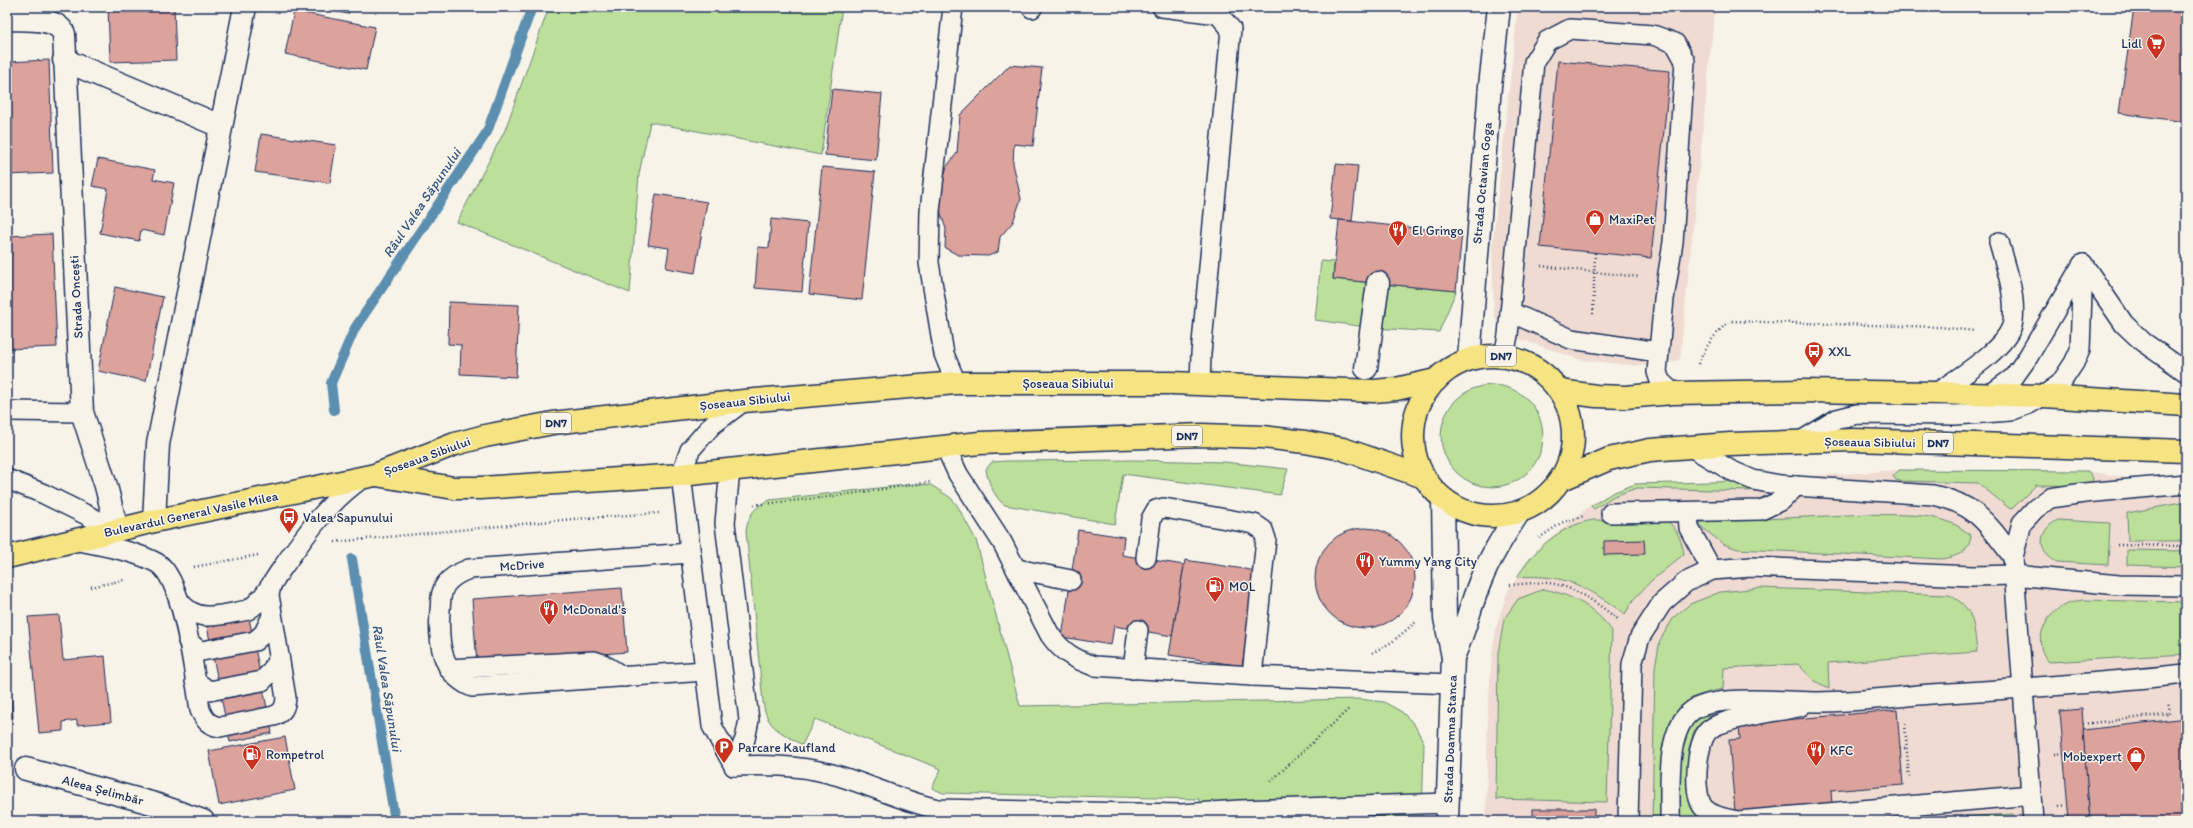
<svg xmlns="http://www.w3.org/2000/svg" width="2193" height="828" font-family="Itim,sans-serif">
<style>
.built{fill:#efdbd1}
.green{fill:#bcdf99;stroke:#6c877c}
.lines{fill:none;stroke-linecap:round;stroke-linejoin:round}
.stream{stroke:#5b8eb0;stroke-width:10}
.building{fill:#dca29c;stroke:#1b2f5e}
.lane-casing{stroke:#1b2f5e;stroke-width:22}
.street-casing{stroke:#1b2f5e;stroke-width:25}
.secondary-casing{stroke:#1b2f5e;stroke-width:25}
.primary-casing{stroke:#1b2f5e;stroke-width:25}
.path{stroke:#1b2f5e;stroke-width:2.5;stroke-dasharray:1 3;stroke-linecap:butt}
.lane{stroke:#f7f3e8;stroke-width:19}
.street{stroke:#f7f3e8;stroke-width:22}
.secondary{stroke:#f7f3e8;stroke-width:22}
.primary{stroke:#f6e381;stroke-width:22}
.labels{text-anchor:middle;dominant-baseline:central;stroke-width:3;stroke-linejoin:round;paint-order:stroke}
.shield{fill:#f7f3e8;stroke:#5d6a87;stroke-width:1}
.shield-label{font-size:12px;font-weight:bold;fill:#1b2f5e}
.poi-label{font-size:13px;fill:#1b2f5e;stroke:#f7f3e8;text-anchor:start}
.street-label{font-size:13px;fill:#1b2f5e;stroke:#f7f3e8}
.water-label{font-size:14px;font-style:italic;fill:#365780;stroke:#f7f3e8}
</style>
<rect width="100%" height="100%" fill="#f7f3e8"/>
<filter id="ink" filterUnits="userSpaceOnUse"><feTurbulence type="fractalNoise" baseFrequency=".025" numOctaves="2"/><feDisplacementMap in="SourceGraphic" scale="8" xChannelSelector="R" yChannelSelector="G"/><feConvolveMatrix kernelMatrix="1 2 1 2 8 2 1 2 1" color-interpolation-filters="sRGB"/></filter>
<g filter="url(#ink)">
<!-- built -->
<g class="built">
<polygon points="1518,7 1715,7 1680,359 1674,362 1640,366 1581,360 1508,335 1496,321 1494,313 1492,249"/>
<polygon points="1899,470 2088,471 2186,489 2186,821 1486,821 1488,708 1492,654 1496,628 1507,593 1527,561 1540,546 1592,504 1612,493 1635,484 1747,481"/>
</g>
<!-- green -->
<g class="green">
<polygon points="549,7 842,7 821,155 650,122 639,174 630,293 457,222 505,130"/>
<polygon points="1321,261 1334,262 1333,279 1456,291 1439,332 1373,328 1315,320"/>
<circle cx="1492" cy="436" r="51"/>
<path d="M1135,460L1224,462L1288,469L1280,495L1123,474L1115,524L1005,505C995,499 987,480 986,469L992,462L1007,461Z"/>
<polygon points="1899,470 2088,471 2093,478 2092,483 2087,486 2036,485 2013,508 2010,509 1978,483 1900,481 1896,480 1893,476"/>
<polygon points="1747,481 1753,486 1749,491 1637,488 1614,496 1594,509 1591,506 1612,493 1635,484"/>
<path d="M915,484L931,485L951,498L957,505L976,540L1020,706L1359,699L1384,702L1402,712L1414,724L1424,743L1422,821H1199V799L943,793L932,788L941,769L815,719L802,745C780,731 767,729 763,702L746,531C748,516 755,505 770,500Z"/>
<polygon points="2186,502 2186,541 2128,541 2127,513"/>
<path d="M1868,514C1902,516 1945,510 1971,536C1969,553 1957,556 1942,559L1738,549L1723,544L1699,525L1701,522Z"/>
<path d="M1593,520L1667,521C1677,528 1682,542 1684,554L1651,581L1634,599L1625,614C1585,586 1567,574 1517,577C1535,549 1559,526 1593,520Z"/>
<path d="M2058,520L2110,523L2108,565L2057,562C2036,553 2038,529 2058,520Z"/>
<polygon points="2127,550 2186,551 2186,567 2127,565"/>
<path d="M1760,588L1949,595C1975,607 1974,627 1977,652L1828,663L1829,688L1814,681L1798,664L1724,668L1723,689C1687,696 1675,705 1664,741L1661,821H1652L1655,667L1660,640L1674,617L1690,604L1720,592Z"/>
<path d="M1544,589C1572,595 1595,607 1612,631L1607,802L1496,799L1498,653L1504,619L1518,599Z"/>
<path d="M2082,600L2186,602V654L2049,662C2032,645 2043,618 2061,607C2067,603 2075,602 2082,600Z"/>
<path d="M1715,713L1700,724L1694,731L1688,752L1692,798L1706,821H1678C1678,793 1672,742 1695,722C1701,717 1708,715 1715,713Z"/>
<polygon points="2013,814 2013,821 1923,821 1923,819"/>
</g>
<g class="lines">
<!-- stream -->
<g class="stream">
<polyline points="334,410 331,383 355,328 487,132 532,7"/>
<polyline points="352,559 395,821"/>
</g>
</g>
<!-- building -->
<g class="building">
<polygon points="108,7 174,7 176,60 110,62"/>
<polygon points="311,7 350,7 348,14"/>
<polygon points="2134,7 2186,7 2186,122 2119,113"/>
<polygon points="294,11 375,27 366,70 285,54"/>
<polygon points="49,60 53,173 7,175 7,62"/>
<polygon points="1558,61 1670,71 1651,258 1540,247"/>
<polygon points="1010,65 1042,68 1033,146 1014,144 1013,163 1021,199 1013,222 1000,237 998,252 988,256 958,255 945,248 946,229 941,214 939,194 947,166 957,153 960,115"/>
<polygon points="832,89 882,94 876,160 825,155"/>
<polygon points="261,134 336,145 330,183 255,172"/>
<polygon points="98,159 155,170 153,179 174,183 164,235 141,230 139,241 100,233 108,189 92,186"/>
<polygon points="1336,164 1358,166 1352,221 1330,219"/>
<polygon points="822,167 875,172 862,300 809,294"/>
<polygon points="656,194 707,202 695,273 666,268 669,248 648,245"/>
<polygon points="771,219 808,223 802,292 755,288 758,247 769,248"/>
<polygon points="1339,220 1462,233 1456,291 1333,279"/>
<polygon points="52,234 57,347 7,349 7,236"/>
<polygon points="115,287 163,297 146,381 98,371"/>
<polygon points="449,302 519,305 516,377 460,374 461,345 448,344"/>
<circle cx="1365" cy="578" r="50"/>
<polygon points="1078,530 1124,537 1122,555 1184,565 1172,636 1114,626 1111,645 1062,637"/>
<polygon points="1644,540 1645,554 1604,555 1604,541"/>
<polygon points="1185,560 1257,571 1242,666 1169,655"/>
<polygon points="622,588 627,652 477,664 472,599"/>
<polygon points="59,615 63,660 105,656 111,722 77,725 77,720 63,722 63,731 39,733 28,617"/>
<polygon points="249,618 272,733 230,742 207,626"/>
<polygon points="7,637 13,718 7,718"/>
<polygon points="2082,709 2090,821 2069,821 2060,711"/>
<polygon points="1897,710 1903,785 1831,791 1832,804 1735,812 1729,740 1740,739 1739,724"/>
<polygon points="2186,718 2186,821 2090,821 2083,730"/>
<polygon points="285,737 295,790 219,805 209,751"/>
<rect x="1533" y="809" width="61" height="12"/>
</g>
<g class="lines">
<!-- lane casing -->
<g class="lane-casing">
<g id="lane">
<polyline points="953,7 930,211 929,263 944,354 956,383"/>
<polyline points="1162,7 1218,14 1231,29 1201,354 1200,384"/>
<polyline points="1032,8 1032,7"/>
<polyline points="2083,264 2124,324 2143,342 2186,372"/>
<polyline points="1510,312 1571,339 1658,352"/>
<polyline points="1504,356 1508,335 1534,62 1547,41 1570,29 1653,35 1675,43 1685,61 1673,242 1664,299 1657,372 1660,381 1673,393"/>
<path d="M1936,393C1957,379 2010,347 2013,321C2016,295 2006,267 1999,242"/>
<polyline points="1991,394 2013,378 2028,357 2082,265"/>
<polyline points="7,411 82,412"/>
<polyline points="1801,441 1837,419 1857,414 1956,415 2010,411 2029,404 2043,396 2060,384 2074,363 2080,350 2083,264"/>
<path d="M945,446L958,474L1002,542L1050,635C1062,652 1074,659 1094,666L1252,676L1452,684"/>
<path d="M1691,447L1730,470L1753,480L1780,485L1933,495C1976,504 1988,524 2013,557"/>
<polyline points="730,469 725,523 749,720 745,739 734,766"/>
<polyline points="7,479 44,494 117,530"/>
<polyline points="1688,512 1689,528 1712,570"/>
<polyline points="1611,513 1761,510 1782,500 1796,486"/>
<path d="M75,540C101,546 133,550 157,563C184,578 195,679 200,710C205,721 209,725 220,727L274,716C283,712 285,708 286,698L269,595L271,586"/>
<path d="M690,553L469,569C461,572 452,576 446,584C440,592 441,601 440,610C438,641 440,673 472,687L705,671"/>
<polyline points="1146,558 1151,519 1156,510 1164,508 1254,524 1263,530 1266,539 1252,676"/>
<polyline points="1017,569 1071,580"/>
<path d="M180,602C198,625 223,614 248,610C264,600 272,582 283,567C306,534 329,501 363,478"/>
<polyline points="188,641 197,649 202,651 255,641 264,633 272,616"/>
<polyline points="449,669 594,661 603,664 624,677"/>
<polyline points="1133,669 1138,630"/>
<polyline points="195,681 209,691 262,681 271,672 279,657"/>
<path d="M1801,706C1780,712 1723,717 1709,730C1696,741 1692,796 1704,808C1712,817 1728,819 1738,821L2031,795"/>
<path d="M734,766C766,765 796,765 828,773C865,782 900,801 938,809L1181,814L1240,810L1447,803"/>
<polyline points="734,766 712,726 681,475 690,450 712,425 744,401"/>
<polyline points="1628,821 1632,664 1640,637 1662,603 1686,582 1712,570 1751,567 1973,576 2014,575 2119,585 2186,586"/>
<path d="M1670,821C1671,790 1664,730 1693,710C1717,694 1788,702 1818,702C1855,702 1894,697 1931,694C2016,689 2101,683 2186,674"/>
<polyline points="2033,821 2013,557 2022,523 2035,509 2050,498 2084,493 2186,484"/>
</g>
</g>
<!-- street casing -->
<g class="street-casing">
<g id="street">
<path d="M7,19C24,20 57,16 64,34L82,412L106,486L117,530"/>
<polyline points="64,60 220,126"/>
<polyline points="1366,368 1378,283"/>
<polyline points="154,521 158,444 245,7"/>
<polyline points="26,769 155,804 203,821"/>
</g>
</g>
<!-- secondary casing -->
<g class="secondary-casing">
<g id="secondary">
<polyline points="1469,359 1490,86 1499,7"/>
<polyline points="1443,499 1445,618 1453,657 1447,821"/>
<path d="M1453,657C1464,633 1470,607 1480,582C1490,557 1504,535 1519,512"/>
</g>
</g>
<!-- primary casing -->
<g class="primary-casing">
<g id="primary">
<circle cx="1493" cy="436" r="80"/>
<polyline points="1560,391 1596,396 1625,397 1673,393 1803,391 1936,393 2043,396 2186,405"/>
<polyline points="376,475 454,488 481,488 681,475 980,443 1202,435 1263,437 1305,442 1343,449 1424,477"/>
<polyline points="1560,480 1609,459 1650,450 1730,444 1854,440 2186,451"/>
<polyline points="7,557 154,521 375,475 455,444 485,436 553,423 744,401 956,383 1172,383 1374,391 1396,389 1436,380"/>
</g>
</g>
<!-- path -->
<g class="path">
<polyline points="1541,266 1640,277"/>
<polyline points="1593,314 1595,252"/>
<path d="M1698,364C1706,346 1714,334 1730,321L1940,327L1974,331"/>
<polyline points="754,505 836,496 931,482"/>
<polyline points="1539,538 1561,523 1584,516"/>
<polyline points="335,542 573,519 659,513"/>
<polyline points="2117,545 2186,546"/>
<polyline points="194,567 258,555"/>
<path d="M1510,585C1522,584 1536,582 1548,583C1575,586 1598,604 1619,620"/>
<polyline points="91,587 124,580"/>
<polyline points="1372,653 1392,642 1417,621"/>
<polyline points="1905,724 1909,779"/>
<polyline points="2083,724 2170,714 2168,702"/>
<polyline points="1900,748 1906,748"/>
<polyline points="2055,754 2064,753"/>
<polyline points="1271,781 1350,708"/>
<polyline points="2059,806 2067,805"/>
</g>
<!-- lane -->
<use href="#lane" class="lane"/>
<!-- street -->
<use href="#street" class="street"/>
<!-- secondary -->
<use href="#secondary" class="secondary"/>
<!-- primary -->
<use href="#primary" class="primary"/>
</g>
</g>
<!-- icons -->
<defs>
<g id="supermarket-pin" transform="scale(1)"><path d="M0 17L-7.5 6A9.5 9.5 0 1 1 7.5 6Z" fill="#c8321e" stroke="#f7f3e8"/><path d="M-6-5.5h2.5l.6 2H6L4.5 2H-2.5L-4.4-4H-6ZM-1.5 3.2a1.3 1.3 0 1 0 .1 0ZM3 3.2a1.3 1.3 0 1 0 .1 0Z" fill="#fff"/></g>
<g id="shop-pin" transform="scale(1)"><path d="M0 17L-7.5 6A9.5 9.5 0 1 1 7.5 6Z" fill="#c8321e" stroke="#f7f3e8"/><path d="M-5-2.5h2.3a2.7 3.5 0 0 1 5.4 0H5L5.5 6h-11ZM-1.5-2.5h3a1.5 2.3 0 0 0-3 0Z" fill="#fff"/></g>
<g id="restaurant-pin" transform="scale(1)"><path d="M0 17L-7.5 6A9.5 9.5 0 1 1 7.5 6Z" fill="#c8321e" stroke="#f7f3e8"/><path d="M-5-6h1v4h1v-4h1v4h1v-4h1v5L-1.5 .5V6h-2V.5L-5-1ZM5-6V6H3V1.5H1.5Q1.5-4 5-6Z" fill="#fff"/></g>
<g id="bus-pin" transform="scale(1)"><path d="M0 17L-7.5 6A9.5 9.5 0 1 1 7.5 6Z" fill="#c8321e" stroke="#f7f3e8"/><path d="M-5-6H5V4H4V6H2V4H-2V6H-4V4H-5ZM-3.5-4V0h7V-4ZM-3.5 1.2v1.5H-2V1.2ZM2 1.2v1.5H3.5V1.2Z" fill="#fff"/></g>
<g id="fuel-pin" transform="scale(1)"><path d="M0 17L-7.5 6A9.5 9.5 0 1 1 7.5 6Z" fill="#c8321e" stroke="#f7f3e8"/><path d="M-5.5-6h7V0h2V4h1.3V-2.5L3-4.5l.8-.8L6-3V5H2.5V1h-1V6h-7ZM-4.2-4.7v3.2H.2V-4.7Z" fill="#fff"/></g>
<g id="parking-pin" transform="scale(1)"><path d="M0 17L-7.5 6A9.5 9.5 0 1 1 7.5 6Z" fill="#c8321e" stroke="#f7f3e8"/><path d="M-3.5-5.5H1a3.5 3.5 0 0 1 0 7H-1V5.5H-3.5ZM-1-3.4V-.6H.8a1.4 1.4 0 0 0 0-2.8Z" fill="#fff"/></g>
</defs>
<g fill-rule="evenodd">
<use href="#supermarket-pin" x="2156" y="43"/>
<use href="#shop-pin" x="1595" y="219"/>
<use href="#restaurant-pin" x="1398" y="230"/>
<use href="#bus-pin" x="1814" y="351"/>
<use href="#bus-pin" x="289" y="517"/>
<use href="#restaurant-pin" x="1365" y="561"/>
<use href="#fuel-pin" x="1215" y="586"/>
<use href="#restaurant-pin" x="549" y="609"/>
<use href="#parking-pin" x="724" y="747"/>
<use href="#restaurant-pin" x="1816" y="750"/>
<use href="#fuel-pin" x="252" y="754"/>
<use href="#shop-pin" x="2136" y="756"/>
</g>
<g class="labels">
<!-- shield labels -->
<g class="shield">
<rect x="1486" y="346" width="30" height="20" rx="3"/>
<rect x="541" y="413" width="30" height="20" rx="3"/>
<rect x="1172" y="426" width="30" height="20" rx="3"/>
<rect x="1923" y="433" width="30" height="20" rx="3"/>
</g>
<g class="shield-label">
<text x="1501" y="356">DN7</text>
<text x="556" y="423">DN7</text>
<text x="1187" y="436">DN7</text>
<text x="1938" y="443">DN7</text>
</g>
<!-- poi labels -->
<g class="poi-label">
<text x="2142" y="43" text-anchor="end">Lidl</text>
<text x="1609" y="219">MaxiPet</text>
<text x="1412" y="230">El Gringo</text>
<text x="1828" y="351">XXL</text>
<text x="303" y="517">Valea Sapunului</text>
<text x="1379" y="561">Yummy Yang City</text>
<text x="1229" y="586">MOL</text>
<text x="563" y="609">McDonald's</text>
<text x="738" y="747">Parcare Kaufland</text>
<text x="1830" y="750">KFC</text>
<text x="266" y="754">Rompetrol</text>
<text x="2122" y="756" text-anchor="end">Mobexpert</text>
</g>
<!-- street labels -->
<g class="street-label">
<text transform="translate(1482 183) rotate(-85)">Strada Octavian Goga</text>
<text transform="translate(76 297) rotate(-93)">Strada Oncești</text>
<text x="1068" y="383">Șoseaua Sibiului</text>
<text transform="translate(745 401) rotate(-6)">Șoseaua Sibiului</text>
<text transform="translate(1870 442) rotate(1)">Șoseaua Sibiului</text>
<text transform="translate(427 456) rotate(-20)">Șoseaua Sibiului</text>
<text transform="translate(191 514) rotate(-12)">Bulevardul General Vasile Milea</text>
<text transform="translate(522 565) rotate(-4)">McDrive</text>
<text transform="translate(1450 739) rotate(-88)">Strada Doamna Stanca</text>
<text transform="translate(103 790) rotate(15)">Aleea Șelimbăr</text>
</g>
<!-- water labels -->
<g class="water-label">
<text transform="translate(422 203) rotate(-56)">Râul Valea Săpunului</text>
<text transform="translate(387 688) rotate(81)">Râul Valea Săpunului</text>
</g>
</g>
<!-- margin -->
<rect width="2193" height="828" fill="none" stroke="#f7f3e8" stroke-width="24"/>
<rect x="12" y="12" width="2169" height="804" fill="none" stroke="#1b2f5e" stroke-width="1.5" filter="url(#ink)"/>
</svg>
